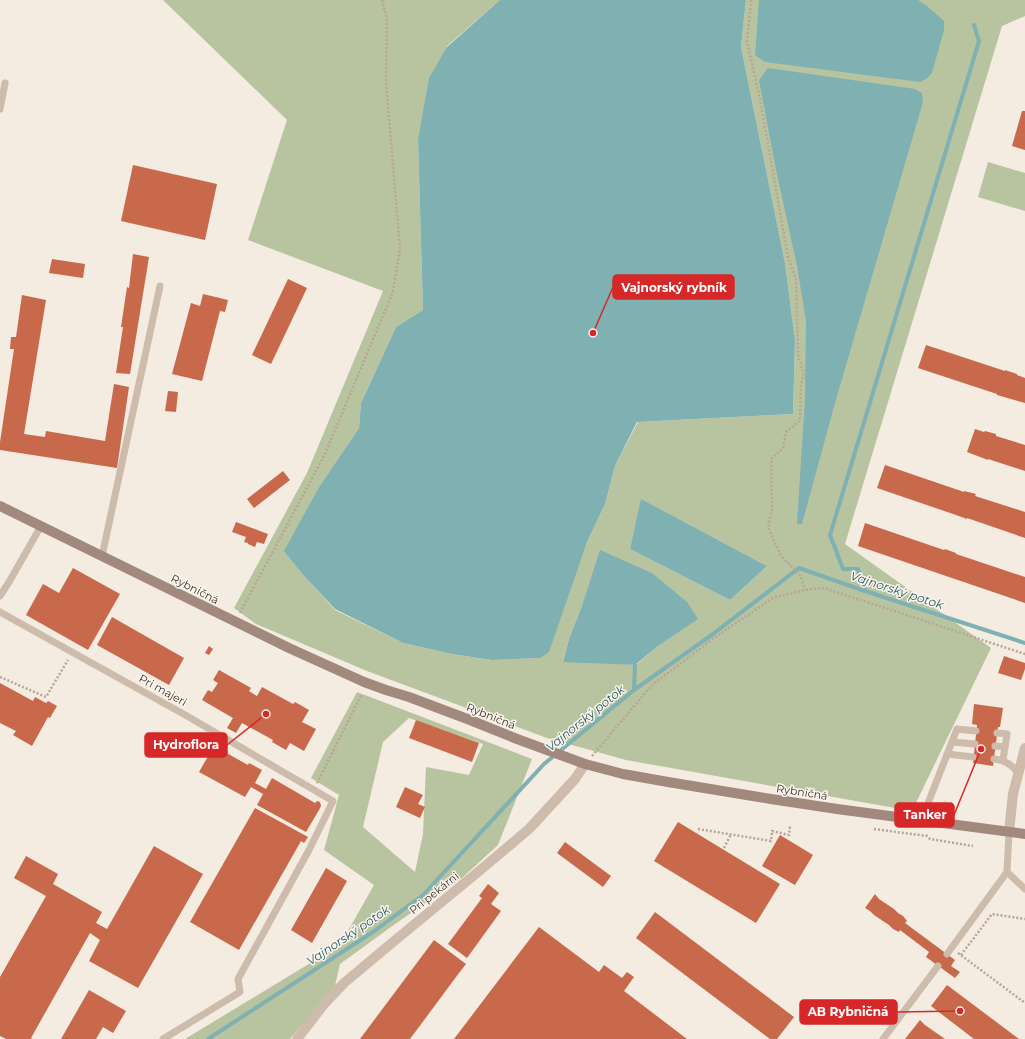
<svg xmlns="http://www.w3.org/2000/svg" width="1025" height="1039" font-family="Montserrat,sans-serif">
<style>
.green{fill:#b8c4a0;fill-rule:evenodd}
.water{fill:#7fb0b2}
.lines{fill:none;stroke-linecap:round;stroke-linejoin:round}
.stream{stroke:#7fb0b2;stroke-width:4}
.building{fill:#c8694b}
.path{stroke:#b9a596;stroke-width:2.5;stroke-dasharray:2 2;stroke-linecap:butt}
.service{stroke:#cdbbac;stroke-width:7}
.minor{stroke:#cdbbac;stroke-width:10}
.secondary{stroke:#a18a7d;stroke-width:10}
.labels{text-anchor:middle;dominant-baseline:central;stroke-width:3;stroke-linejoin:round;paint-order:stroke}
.street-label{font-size:11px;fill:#3b302b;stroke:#fbf5ee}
.water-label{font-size:12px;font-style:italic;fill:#1f5a5e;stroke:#fbf5ee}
.leader{fill:none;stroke:#d62828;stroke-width:1.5}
.callout-dot{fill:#d62828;stroke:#fbf5ee;stroke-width:1.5}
.callout{fill:#d62828;stroke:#d62828;stroke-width:1.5}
.callout-label{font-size:12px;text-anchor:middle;font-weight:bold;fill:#fff}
</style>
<rect width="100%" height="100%" fill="#f4ebe1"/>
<!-- green -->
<g class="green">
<path d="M163,0H500L447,46L418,140L423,310L396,327L361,403L359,428L319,487L285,551L304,576L335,610L403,643L452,654L492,660L540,658L587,542L605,504L615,466L638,422L793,414L795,340L785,263L741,47L746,0H1025V16L1002,26L845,544L991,648L912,811L626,760L547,738L367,671L256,624L234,608L307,473L383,291L248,240L287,120ZM642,500L767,566L730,600L630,549ZM583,603L697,619L658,646L636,665L563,661L569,639Z"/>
<polygon points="988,162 1025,173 1025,211 978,197"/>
<path d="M357,692L532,759L498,845L462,878L395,924L340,964L335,986L290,1039H185L340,945L374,885L324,850L339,795L311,778ZM409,718L483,744L469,775L426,767L423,834L415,872L363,827L383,742Z"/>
</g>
<!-- water -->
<g class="water">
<polygon points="500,0 746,0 741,47 785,263 795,340 793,414 637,422 615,466 605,504 587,542 549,652 540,658 492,660 452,654 403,643 335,609 304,576 284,551 319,487 359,428 361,403 396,327 423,310 418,140 429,78 447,47"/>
<polygon points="759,0 918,0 927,6 944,21 944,30 932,73 926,79 920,82 765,62 755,55"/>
<polygon points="768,68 915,89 922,93 923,102 835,403 802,524 797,524 805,399 806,321 797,266 775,165 759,80"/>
<polygon points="641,499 767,566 730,600 630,549"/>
<polygon points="600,550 652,573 687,602 698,619 658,646 635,665 563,662 569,639 583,603"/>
</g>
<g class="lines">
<!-- stream -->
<g class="stream">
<polyline points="865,591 858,569 843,569 830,535 979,41 974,25"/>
<polyline points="634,690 635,665"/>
<polyline points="208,1039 373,932 423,895 544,764 634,690 713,634 799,568 865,591 1025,643"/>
</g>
</g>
<!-- building -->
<g class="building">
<polygon points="1022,111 1025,111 1025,150 1012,146"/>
<polygon points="133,165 217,184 205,240 121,221"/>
<polygon points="133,254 149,257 130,374 116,373 123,327 121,327 127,287 129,288"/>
<polygon points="52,259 85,264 83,278 49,273"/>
<polygon points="288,279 307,288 271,364 252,355"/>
<polygon points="203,294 228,300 225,312 220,311 202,381 172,374 191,303 200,306"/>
<polygon points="22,295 46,300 24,434 45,437 46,431 105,441 114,384 129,387 117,468 0,450 0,442 14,349 10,349 11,337 16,337"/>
<polygon points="926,345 1005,371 1005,370 1017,374 1017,375 1025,378 1025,403 997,395 997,394 918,368"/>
<polygon points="168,391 178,392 176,412 165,411"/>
<polygon points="975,429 984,432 985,431 996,434 996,436 1025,445 1025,471 988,459 988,460 967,452"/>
<polygon points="885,465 964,492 964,491 976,494 975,496 1025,512 1025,538 967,518 967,519 956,515 877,488"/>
<polygon points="283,471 290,480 254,508 247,499"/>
<polygon points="236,522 268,534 264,544 257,542 255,547 248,544 248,543 244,542 246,537 232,532"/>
<polygon points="865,523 944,550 945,549 956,553 956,554 1025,577 1025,603 858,546"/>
<polygon points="73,568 120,594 88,650 26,615 43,584 59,593"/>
<polygon points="112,617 184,658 169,685 97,645"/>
<polygon points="209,646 213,649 209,655 205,653"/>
<polygon points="1004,656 1025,663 1025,669 1021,680 998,673"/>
<polygon points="219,670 251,688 249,691 257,696 262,687 293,704 295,702 309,710 302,722 316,729 304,751 290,743 286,750 272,742 273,740 242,723 236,733 227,728 233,718 202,700 208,690 212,692 218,683 213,680"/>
<polygon points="0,683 33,701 35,697 46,703 48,701 57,706 50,718 48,717 32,746 13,735 16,731 0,723"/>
<polygon points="974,704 1003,708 1000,727 998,727 993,766 973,763 977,725 972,724"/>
<polygon points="416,720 479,743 472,762 409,738"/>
<polygon points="214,746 248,765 249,763 262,770 255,783 266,789 272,778 315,803 317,801 320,802 321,806 319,810 306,832 257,805 263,794 251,787 245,797 199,772"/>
<polygon points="405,787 423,795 418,804 425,807 420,818 396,807"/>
<polygon points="255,808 308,837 304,843 301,841 239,950 190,922"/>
<polygon points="678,822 780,884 756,923 654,861"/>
<polygon points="780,835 813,855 795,885 762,866"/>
<polygon points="565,842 611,876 603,887 557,853"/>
<polygon points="154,846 203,874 138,988 89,961 100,940 90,933 31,1038 33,1039 6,1039 0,1036 0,977 46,896 14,878 26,856 58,874 53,884 102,912 96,923 107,929"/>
<polygon points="326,868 347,881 312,943 291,930"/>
<polygon points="488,884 499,893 491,904 501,911 467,958 448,944 482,898 479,896"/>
<polygon points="875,894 879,899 894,909 898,913 903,916 907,921 905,923 955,960 951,966 960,972 955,978 926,957 929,952 900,930 899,932 893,929 889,925 874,915 870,911 865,908"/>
<polygon points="655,912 794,1017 777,1039 770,1039 636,938"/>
<polygon points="539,927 599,972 604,965 622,978 627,972 634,977 624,991 687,1039 454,1039"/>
<polygon points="434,940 466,964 459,973 410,1039 360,1039"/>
<polygon points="947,985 1019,1039 974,1039 944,1016 931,1006"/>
<polygon points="89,990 126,1011 113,1033 103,1027 96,1039 61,1039"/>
<polygon points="920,1020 925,1025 945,1039 905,1039"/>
</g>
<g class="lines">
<!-- path -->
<g class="path">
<polyline points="751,0 747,42 760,99 788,257 796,279 798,355 804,374 801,386 800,421 786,432 783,448 771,459 772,509 768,527 781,556 800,575 805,590"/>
<polyline points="240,613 324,456 393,292 400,249 386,81 387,19 382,0"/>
<polyline points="0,677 46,697 68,660"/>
<polyline points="592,756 652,685 718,635 773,598 805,590 824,588 1025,654"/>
<polyline points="317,783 362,694"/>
<polyline points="698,829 771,841 772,831 789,835 790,826"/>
<polyline points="874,829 927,836 930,839 973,846"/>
<polyline points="724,848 731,834"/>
<polyline points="958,953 1025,1003"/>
<polyline points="961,955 992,914 1025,919"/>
</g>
<!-- service -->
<g class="service">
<polyline points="0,109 5,83"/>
<polyline points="102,556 160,286"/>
<polyline points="0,596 9,582 41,526"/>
<polyline points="0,612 187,716 333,801 309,850 238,979 240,992 163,1039"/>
<polyline points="997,733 1007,734 1003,760"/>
<polyline points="952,742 975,744"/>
<polyline points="995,746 1005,747"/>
<polyline points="947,754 973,757"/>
<path d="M994,759C1004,760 1012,764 1018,773"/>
<polyline points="921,821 957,729 976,731"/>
<polyline points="1009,832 1007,872 1025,889"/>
<polyline points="947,954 1007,872"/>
<polyline points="883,1039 938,966"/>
</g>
<!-- minor -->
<g class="minor">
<polyline points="1009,832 1013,794 1025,748"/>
<polyline points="297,1039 325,1003 344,983 393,942 478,872 529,829 575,779 585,764"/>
</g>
<!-- secondary -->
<polyline class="secondary" points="0,506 289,648 364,682 386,690 409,697 470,720 517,739 585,764 623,774 668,782 771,799 837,809 1025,834"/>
</g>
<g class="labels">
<!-- street labels -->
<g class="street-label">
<text transform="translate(195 589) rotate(27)">Rybničná</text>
<text transform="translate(163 690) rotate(29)">Pri majeri</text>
<text transform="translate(491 716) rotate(22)">Rybničná</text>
<text transform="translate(802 792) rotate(9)">Rybničná</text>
<text transform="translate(434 893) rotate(-39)">Pri pekárni</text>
</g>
<!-- water labels -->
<g class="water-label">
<text transform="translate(897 590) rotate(18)">Vajnorský potok</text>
<text transform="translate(585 718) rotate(-39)">Vajnorský potok</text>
<text transform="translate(348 935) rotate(-34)">Vajnorský potok</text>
</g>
</g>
<!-- callouts -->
<path class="leader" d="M593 333L613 287M266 714L227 745M981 749L954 815M960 1011L897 1012"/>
<g class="callout-dot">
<circle cx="593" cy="333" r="4"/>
<circle cx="266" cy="714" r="4"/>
<circle cx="981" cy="749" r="4"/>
<circle cx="960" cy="1011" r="4"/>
</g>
<g class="callout">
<rect x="613" y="275" width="121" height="24" rx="4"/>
<rect x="145" y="733" width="82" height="24" rx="4"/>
<rect x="895" y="803" width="59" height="24" rx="4"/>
<rect x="800" y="1000" width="97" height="24" rx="4"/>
</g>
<g class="callout-label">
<text x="674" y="292">Vajnorský rybník</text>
<text x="186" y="749">Hydroflora</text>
<text x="925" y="819">Tanker</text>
<text x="848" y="1016">AB Rybničná</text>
</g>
</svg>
